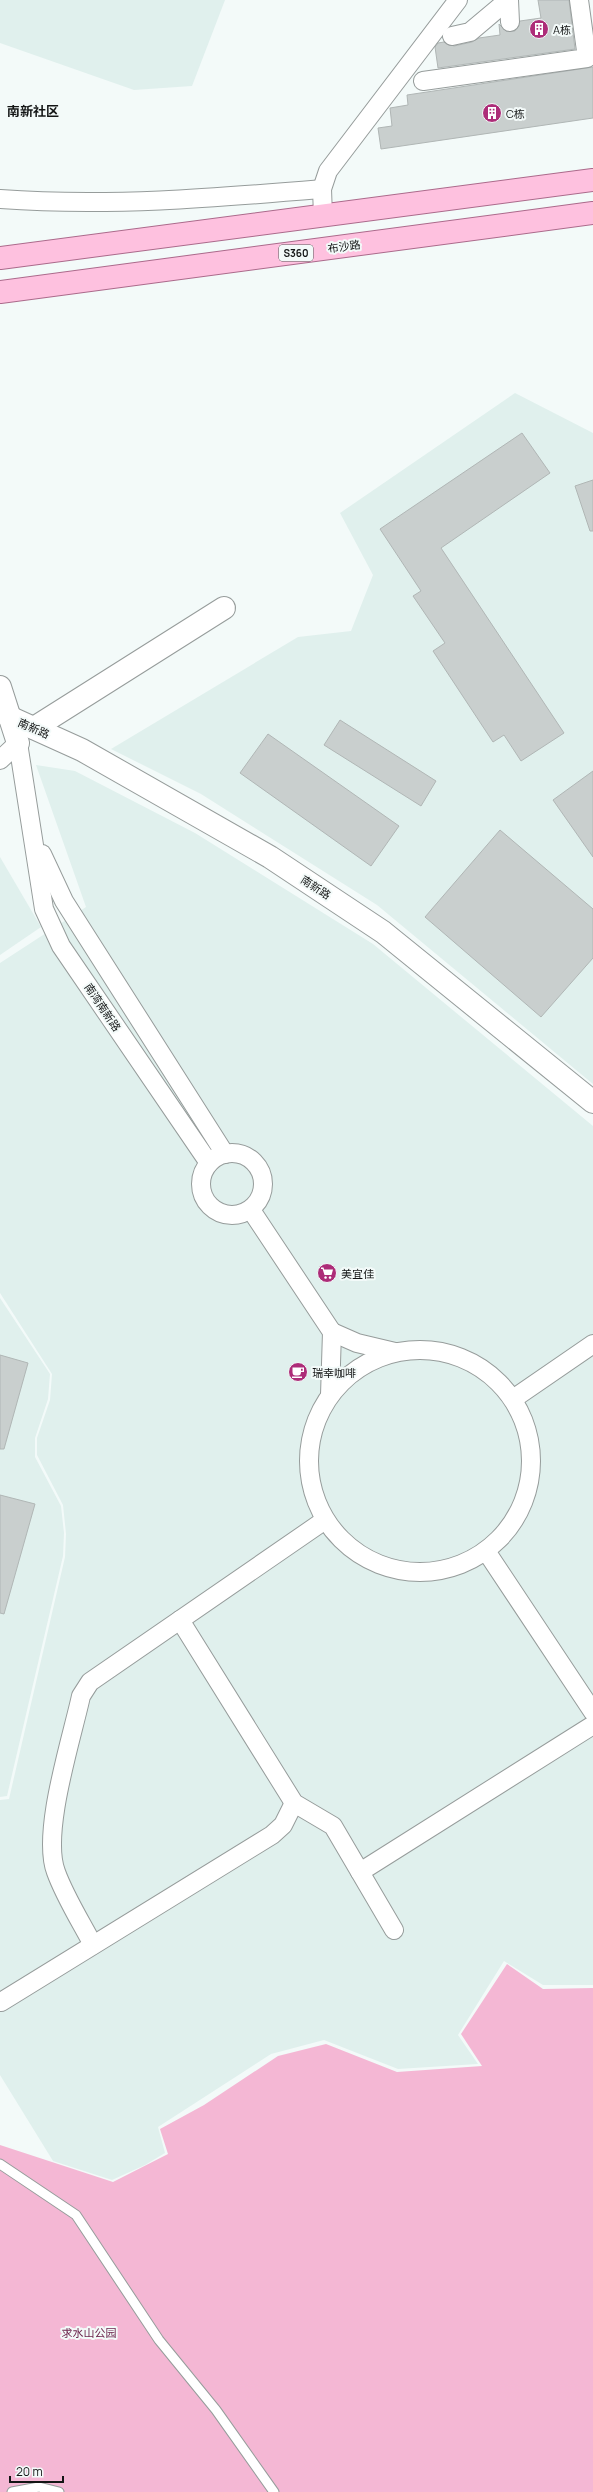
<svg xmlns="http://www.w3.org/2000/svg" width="593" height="2492" font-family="Manrope,'Noto Sans SC',sans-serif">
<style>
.built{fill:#e0f0ed}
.green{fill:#f4b7d4}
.building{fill:#c9cfce;stroke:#b0b6b5}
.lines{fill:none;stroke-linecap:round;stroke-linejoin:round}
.lane-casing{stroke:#969c9b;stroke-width:11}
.street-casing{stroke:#969c9b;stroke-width:20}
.secondary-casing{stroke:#969c9b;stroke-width:24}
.primary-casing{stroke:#ab6a8b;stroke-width:24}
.lane{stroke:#fff;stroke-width:9}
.street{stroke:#fff;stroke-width:18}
.secondary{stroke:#fff;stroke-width:22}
.primary{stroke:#fec1df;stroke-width:22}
.labels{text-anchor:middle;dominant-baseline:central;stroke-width:4;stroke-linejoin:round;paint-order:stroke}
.shield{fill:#f3faf9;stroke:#565a59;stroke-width:1}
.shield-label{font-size:10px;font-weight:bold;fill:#131515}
.poi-label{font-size:11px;fill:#131515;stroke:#f3faf9;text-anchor:start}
.street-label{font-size:11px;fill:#131515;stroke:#f3faf9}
.park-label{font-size:11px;fill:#6e264e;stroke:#f3faf9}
.quarter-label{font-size:13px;font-weight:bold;fill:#131515;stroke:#f3faf9}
</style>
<rect width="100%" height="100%" fill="#f3faf9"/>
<!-- built -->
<g class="built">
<polygon points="0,0 225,0 192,86 134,90 0,43"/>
<polygon points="515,393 593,433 593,1084 377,905 201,794 111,749 298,637 351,631 373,575 340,513"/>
<polygon points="36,765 75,771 195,833 373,944 593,1126 593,1985 543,1985 504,1961 458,2035 478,2064 398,2069 324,2040 271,2054 158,2127 165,2153 145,2165 112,2180 53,2161 0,2075 0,1800 9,1799 65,1557 66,1534 63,1505 37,1455 37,1438 50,1400 52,1374 0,1293 0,963 86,907"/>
<polygon points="0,857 41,927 0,955"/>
<polygon points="0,1298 50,1374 48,1399 35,1438 35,1457 61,1506 64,1533 63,1556 7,1796 0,1797"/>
</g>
<!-- green -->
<polygon class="green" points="507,1964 543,1989 593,1988 593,2492 0,2492 0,2145 113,2182 168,2154 160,2129 204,2105 278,2056 326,2044 397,2072 482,2066 461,2034"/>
<!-- building -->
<g class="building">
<polygon points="538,0 569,0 575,49 438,68 435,47 438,43 444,42 454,46 472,42 479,38 500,35 499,24 506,31 515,31 520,21 541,18"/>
<polygon points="593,67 593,118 381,149 378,128 392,126 390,108 408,105 407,95"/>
<polygon points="522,433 550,473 441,548 564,733 521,761 504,735 493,742 433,651 445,643 413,596 421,591 380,529"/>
<polygon points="593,480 593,531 590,531 575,486"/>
<polygon points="340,720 436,781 421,806 324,745"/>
<polygon points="268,734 399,826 371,866 240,773"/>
<polygon points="593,771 593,857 553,800"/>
<polygon points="500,830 593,909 593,958 541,1017 425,917"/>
<polygon points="0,1355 28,1363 4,1449 0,1449"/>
<polygon points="0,1495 35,1504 4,1614 0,1613"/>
</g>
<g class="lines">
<!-- lane casing -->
<g class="lane-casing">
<g id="lane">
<polyline points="0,2164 76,2215 159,2340 216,2410 274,2492"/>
<polyline points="12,2492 39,2487 59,2492"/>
</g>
</g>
<!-- street casing -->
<g class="street-casing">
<g id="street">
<polyline points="509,0 510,22"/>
<polyline points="452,36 470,32 508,0"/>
<polyline points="423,81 587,58 579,0"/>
<path d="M0,199C107,207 214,198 322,189"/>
<polyline points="323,216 322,189 328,171 458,0"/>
<polyline points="18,743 44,909 61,946 209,1163"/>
<polyline points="0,760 18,743"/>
<polyline points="42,854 64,901 225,1154"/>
<circle cx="232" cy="1184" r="31"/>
<polyline points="251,1210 332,1332 330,1395"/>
<polyline points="332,1332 357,1343 395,1352"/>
<circle cx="420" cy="1461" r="111"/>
<polyline points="513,1399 593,1344"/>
<polyline points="486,1551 593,1712"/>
<polyline points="180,1620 294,1803 333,1826 394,1930"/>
<polyline points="360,1872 593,1725"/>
<path d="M93,1945C81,1922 65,1897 56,1872C41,1833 72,1738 81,1696L90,1682L325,1520"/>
<polyline points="1,2002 272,1835 283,1825 294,1803"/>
</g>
</g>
<!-- secondary casing -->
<g class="secondary-casing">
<g id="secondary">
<polyline points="0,687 18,743"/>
<polyline points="9,717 82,750 270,857 383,932 593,1102"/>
<polyline points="34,728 224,608"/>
</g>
</g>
<!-- primary casing -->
<g class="primary-casing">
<g id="primary">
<polyline points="0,258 593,180"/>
<polyline points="0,292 593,213"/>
</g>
</g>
<!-- lane -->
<use href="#lane" class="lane"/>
<!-- street -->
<use href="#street" class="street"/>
<!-- secondary -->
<use href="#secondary" class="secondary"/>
<!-- primary -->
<use href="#primary" class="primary"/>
</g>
<!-- icons -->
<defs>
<g id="building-disc" transform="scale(1)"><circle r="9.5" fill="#ad2c78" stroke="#f3faf9"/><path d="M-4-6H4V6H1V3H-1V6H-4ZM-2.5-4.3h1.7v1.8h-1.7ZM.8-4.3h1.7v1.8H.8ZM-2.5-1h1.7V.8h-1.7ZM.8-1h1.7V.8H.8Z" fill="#fff"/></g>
<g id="supermarket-disc" transform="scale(1)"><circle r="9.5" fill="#ad2c78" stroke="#f3faf9"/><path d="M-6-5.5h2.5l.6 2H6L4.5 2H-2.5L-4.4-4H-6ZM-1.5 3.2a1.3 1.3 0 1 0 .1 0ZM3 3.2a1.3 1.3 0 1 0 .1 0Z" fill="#fff"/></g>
<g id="cafe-disc" transform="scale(1)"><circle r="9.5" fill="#ad2c78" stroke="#f3faf9"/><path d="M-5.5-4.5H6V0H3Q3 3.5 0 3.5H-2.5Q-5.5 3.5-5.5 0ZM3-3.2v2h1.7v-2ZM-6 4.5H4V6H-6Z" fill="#fff"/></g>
</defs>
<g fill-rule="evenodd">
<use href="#building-disc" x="539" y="29"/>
<use href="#building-disc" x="492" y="113"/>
<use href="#supermarket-disc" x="327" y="1273"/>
<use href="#cafe-disc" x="298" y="1372"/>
</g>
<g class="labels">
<!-- shield labels -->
<rect class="shield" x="279" y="245" width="34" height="16" rx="3"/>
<g class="shield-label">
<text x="296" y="253">S360</text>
</g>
<!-- poi labels -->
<g class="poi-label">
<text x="553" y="29">A栋</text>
<text x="506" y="113">C栋</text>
<text x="341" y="1273">美宜佳</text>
<text x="312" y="1372">瑞幸咖啡</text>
</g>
<!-- street labels -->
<g class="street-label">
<text transform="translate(344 246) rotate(-8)">布沙路</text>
<text transform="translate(34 728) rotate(24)">南新路</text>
<text transform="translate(316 887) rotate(33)">南新路</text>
<text transform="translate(103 1007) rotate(56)">南湾南新路</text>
</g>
<!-- park labels -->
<g class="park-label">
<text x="89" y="2332">求水山公园</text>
</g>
<!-- quarter labels -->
<g class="quarter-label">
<text x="33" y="111">南新社区</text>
</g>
</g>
<!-- scale -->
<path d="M10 2476v6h53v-6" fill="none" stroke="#131515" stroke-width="2"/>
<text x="16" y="2476" font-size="12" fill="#131515" stroke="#f3faf9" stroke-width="3" paint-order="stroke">20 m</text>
</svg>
